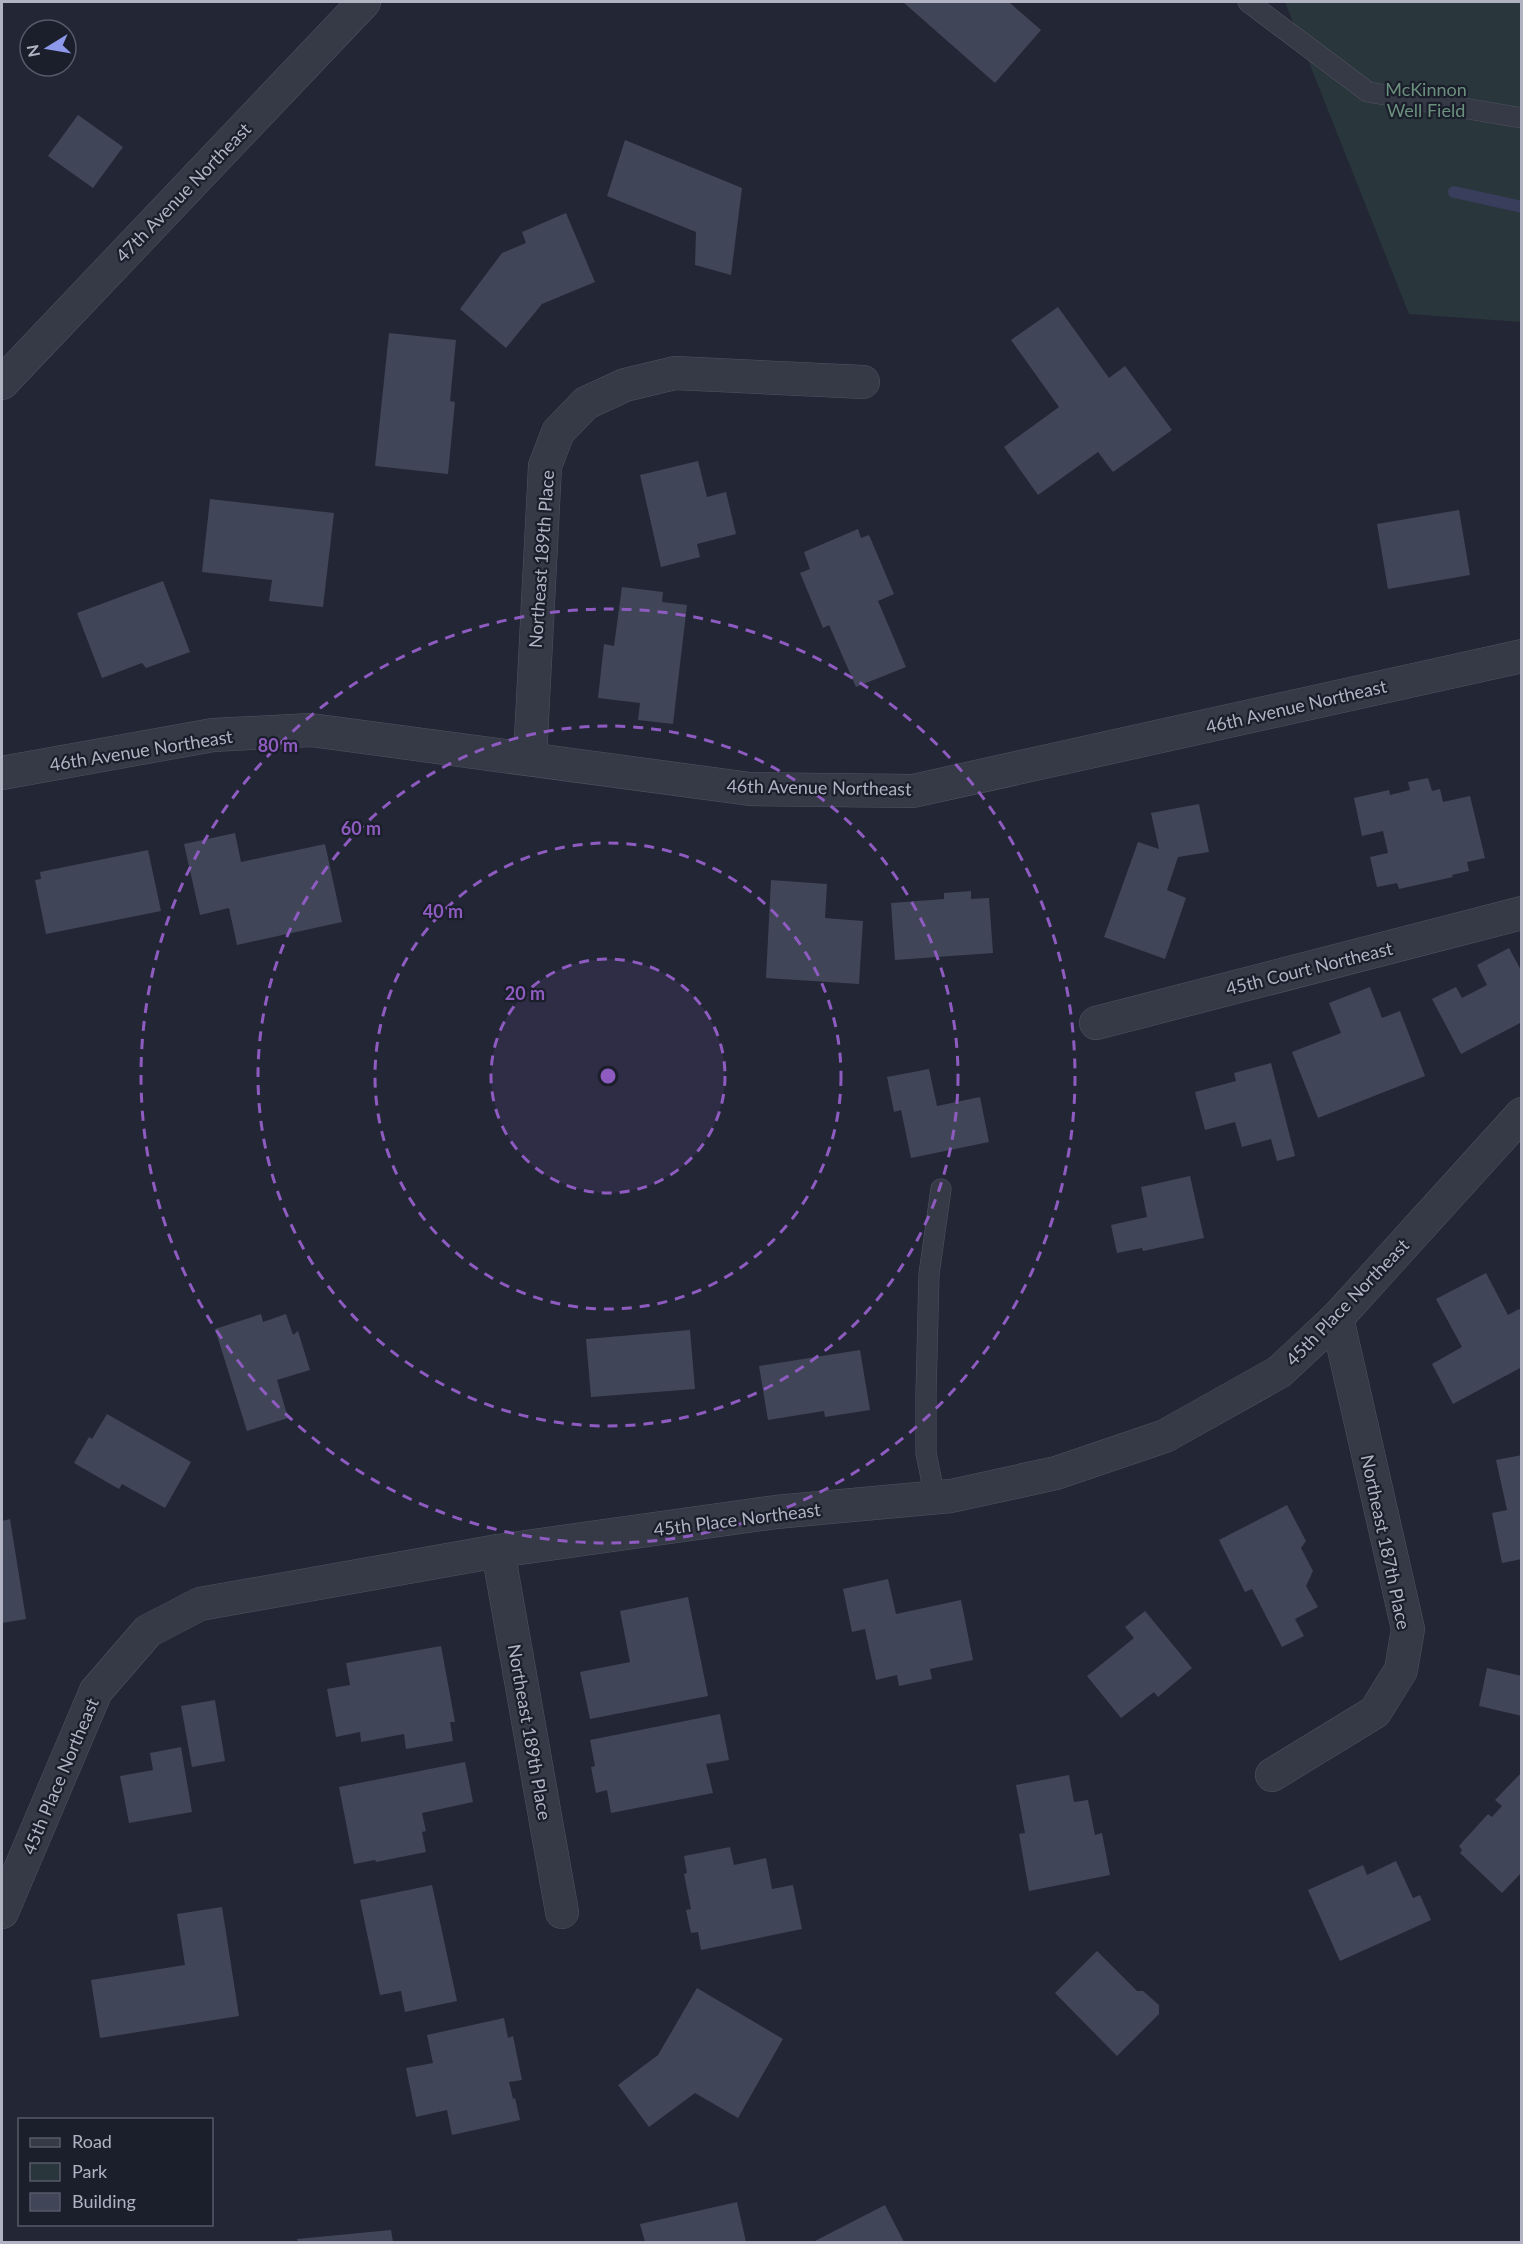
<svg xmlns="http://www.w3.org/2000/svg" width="1523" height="2244" font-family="Lato,sans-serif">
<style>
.green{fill:#29363b}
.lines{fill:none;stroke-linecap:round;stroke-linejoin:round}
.stream{stroke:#383e5b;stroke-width:12}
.building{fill:#414558}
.lane-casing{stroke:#515361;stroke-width:21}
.street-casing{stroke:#515361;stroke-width:34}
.lane{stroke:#363946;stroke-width:20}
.street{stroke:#363946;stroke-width:33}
.ring{fill:none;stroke:#8e5bc0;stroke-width:3;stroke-dasharray:10 8}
.labels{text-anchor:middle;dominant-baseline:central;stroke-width:4.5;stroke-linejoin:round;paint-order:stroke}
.park-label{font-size:18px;fill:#6b907d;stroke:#1b1e2b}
.street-label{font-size:18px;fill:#b1b3c3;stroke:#1b1e2b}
.centre{fill:#8e5bc0;stroke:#1b1e2b;stroke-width:3}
.ring-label{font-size:18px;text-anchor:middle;font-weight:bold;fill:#8e5bc0;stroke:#1b1e2b;stroke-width:4.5;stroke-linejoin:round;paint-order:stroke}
</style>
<rect width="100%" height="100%" fill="#232635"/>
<!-- green -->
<polygon class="green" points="1285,2 1521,2 1521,322 1409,314"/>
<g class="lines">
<!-- stream -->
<polyline class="stream" points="1454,192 1522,207"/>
</g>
<!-- building -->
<g class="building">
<polygon points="903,2 1009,2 1041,30 995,83"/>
<polygon points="78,115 123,147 93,188 48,156"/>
<polygon points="625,140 742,188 731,275 695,265 696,232 607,196"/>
<polygon points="566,213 595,282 542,304 506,348 460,309 502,253 526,243 522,232"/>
<polygon points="1058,307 1109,378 1125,366 1172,430 1113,472 1098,452 1038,495 1004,447 1059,407 1011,340"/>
<polygon points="389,333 456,340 450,401 455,402 448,474 375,466"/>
<polygon points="698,461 707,497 726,492 736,534 697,544 700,557 661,567 640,475"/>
<polygon points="210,499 334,513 323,607 269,601 272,580 202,572"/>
<polygon points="1459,510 1470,575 1388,589 1377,524"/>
<polygon points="858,529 861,538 869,535 894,594 878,601 906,667 856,687 829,625 823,628 800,573 810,569 804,552"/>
<polygon points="163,581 190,652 146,668 142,663 102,678 77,613"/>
<polygon points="622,587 663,592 662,602 687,605 673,724 638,720 640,703 598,698 604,644 614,646"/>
<polygon points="1428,778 1432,791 1440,789 1443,802 1470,796 1485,858 1467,862 1469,871 1452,875 1453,877 1399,889 1397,883 1377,887 1370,857 1388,853 1383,831 1362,836 1354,798 1389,790 1390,795 1410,790 1408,782"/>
<polygon points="1199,804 1209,852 1178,857 1167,890 1186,898 1165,959 1104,937 1138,842 1159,849 1151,813"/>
<polygon points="235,833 241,862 325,844 342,922 237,945 229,908 200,915 184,844"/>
<polygon points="148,850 161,911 46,934 35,880 41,879 40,872"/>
<polygon points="771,880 827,884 825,918 863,921 859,984 766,978"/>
<polygon points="971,891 971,899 989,898 993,953 895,960 891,903 944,899 944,893"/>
<polygon points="1509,948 1522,972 1522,1022 1461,1054 1432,999 1456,987 1462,998 1487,985 1477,965"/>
<polygon points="1370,987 1382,1018 1400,1011 1425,1076 1318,1118 1292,1052 1341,1033 1329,1003"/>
<polygon points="1271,1063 1295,1156 1277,1161 1271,1139 1242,1147 1235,1122 1205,1130 1195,1092 1236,1081 1234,1073"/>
<polygon points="929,1069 937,1106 980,1097 989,1142 911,1158 901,1110 894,1112 887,1077"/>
<polygon points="1190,1176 1204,1238 1143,1251 1142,1248 1117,1253 1111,1225 1147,1217 1141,1187"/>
<polygon points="1486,1273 1508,1315 1519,1309 1522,1313 1522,1367 1453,1404 1432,1364 1462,1347 1436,1299"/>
<polygon points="261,1314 263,1322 286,1314 293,1335 298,1331 310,1370 277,1380 288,1418 247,1431 215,1329"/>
<polygon points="690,1330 695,1389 591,1397 586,1339"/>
<polygon points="860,1350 870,1410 825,1417 824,1411 768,1420 759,1366"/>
<polygon points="107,1414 191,1462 165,1508 122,1484 119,1489 74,1463 89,1437 92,1439"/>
<polygon points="1522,1455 1522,1559 1502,1563 1492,1513 1507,1510 1496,1460"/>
<polygon points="1287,1505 1306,1541 1301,1548 1313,1571 1306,1586 1318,1607 1295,1619 1304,1636 1282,1647 1252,1589 1245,1592 1219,1540"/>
<polygon points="10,1519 26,1619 2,1623 2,1521"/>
<polygon points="888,1579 896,1614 961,1600 973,1660 930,1669 932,1679 899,1686 897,1675 876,1680 865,1629 852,1632 843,1589"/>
<polygon points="688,1597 708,1696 590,1719 580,1672 630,1662 620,1611"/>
<polygon points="1145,1611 1192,1668 1158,1697 1154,1692 1121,1718 1087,1676 1134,1638 1125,1627"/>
<polygon points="441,1646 455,1722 450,1722 453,1741 406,1749 404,1734 361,1742 360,1732 336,1737 327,1689 350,1685 346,1663"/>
<polygon points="1487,1668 1522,1676 1522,1716 1479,1706"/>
<polygon points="215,1700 225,1761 192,1767 181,1706"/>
<polygon points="720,1714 729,1760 706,1764 713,1793 611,1813 607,1790 596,1793 591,1767 595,1766 590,1740"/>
<polygon points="181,1747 192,1812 129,1823 120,1776 153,1770 150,1753"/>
<polygon points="465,1762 473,1802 422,1813 426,1831 422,1832 426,1852 376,1862 375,1860 354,1864 339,1787"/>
<polygon points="1522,1772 1522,1872 1502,1893 1460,1853 1462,1850 1459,1846 1488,1814 1492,1817 1502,1806 1495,1800"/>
<polygon points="1069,1775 1074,1802 1088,1800 1095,1835 1102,1833 1110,1875 1029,1891 1019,1834 1025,1833 1016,1785"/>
<polygon points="730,1847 734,1865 766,1858 772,1889 793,1885 802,1929 701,1950 698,1932 691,1933 686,1910 691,1909 684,1874 687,1873 684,1856"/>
<polygon points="1396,1861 1413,1898 1420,1895 1431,1920 1340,1961 1308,1890 1363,1865 1367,1875"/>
<polygon points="432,1885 457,2001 405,2012 401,1991 380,1995 360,1900"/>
<polygon points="222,1907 239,2016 100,2038 91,1980 185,1965 177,1914"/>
<polygon points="1097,1951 1137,1991 1143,1991 1159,2005 1159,2014 1117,2056 1055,1993"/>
<polygon points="697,1988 783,2039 738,2118 695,2093 649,2127 618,2085 658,2055"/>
<polygon points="504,2018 508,2038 513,2036 522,2080 509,2082 513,2099 515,2098 520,2120 452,2135 447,2110 416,2117 406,2068 433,2063 427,2035"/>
<polygon points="737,2202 746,2242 645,2242 640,2224"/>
<polygon points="885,2205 904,2242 813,2242"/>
<polygon points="391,2230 393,2242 298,2242 297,2239"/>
</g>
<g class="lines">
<!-- lane casing -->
<g class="lane-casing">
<g id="lane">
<polyline points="1248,2 1368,92 1522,118"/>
<polyline points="935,1498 926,1453 926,1393 929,1274 941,1189"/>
</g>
</g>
<!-- street casing -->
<g class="street-casing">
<g id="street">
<polyline points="2,383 364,2"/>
<polyline points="530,758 545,466 558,432 586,403 625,385 675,373 863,382"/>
<polyline points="2,773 213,735 311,730 750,789 913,791 1522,656"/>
<polyline points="1096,1023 1522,913"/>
<polyline points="498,1551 562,1912"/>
<polyline points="1272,1775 1375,1712 1401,1670 1408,1629 1337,1318"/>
<polyline points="2,1912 96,1691 148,1631 200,1604 498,1551 776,1512 951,1496 1056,1473 1165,1436 1279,1372 1337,1318 1522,1114"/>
</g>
</g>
<!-- lane -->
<use href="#lane" class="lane"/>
<!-- street -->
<use href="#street" class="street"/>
</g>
<!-- distance rings -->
<circle cx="608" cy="1076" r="117" fill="#8e5bc0" fill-opacity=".12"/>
<g class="ring">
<circle cx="608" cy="1076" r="117"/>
<circle cx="608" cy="1076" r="233"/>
<circle cx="608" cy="1076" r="350"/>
<circle cx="608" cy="1076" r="467"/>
</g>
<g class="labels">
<!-- park labels -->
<g class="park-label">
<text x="1426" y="89">McKinnon<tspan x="1426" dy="21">Well Field</tspan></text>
</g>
<!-- street labels -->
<g class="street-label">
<text transform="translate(183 192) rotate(-46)">47th Avenue Northeast</text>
<text transform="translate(541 559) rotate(-86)">Northeast 189th Place</text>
<text transform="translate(1296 706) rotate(-13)">46th Avenue Northeast</text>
<text transform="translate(141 750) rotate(-9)">46th Avenue Northeast</text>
<text transform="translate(819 787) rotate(1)">46th Avenue Northeast</text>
<text transform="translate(1309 968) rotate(-14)">45th Court Northeast</text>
<text transform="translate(1347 1302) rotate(-46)">45th Place Northeast</text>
<text transform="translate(737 1519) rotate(-7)">45th Place Northeast</text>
<text transform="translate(1386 1542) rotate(78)">Northeast 187th Place</text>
<text transform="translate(530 1732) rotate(80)">Northeast 189th Place</text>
<text transform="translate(60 1776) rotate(-67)">45th Place Northeast</text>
</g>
</g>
<circle cx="608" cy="1076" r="9" class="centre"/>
<g class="ring-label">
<text x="278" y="752">80 m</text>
<text x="361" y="835">60 m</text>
<text x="443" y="918">40 m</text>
<text x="525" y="1000">20 m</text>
</g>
<!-- border -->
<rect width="1523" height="2244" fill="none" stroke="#b1b3c3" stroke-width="6"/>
<!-- legend -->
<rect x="18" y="2118" width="195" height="108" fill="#1b1e2b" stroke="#575a68" stroke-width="1.5"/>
<rect x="30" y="2138" width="30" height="9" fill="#363946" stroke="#575a68" stroke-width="1.5"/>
<text x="72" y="2148" font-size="18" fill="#b1b3c3">Road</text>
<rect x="30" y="2163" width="30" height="18" fill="#29363b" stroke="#575a68" stroke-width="1.5"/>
<text x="72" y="2178" font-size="18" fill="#b1b3c3">Park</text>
<rect x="30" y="2193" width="30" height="18" fill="#414558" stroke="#575a68" stroke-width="1.5"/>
<text x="72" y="2208" font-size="18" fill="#b1b3c3">Building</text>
<!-- north arrow -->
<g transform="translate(48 48) rotate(259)"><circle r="28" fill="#1b1e2b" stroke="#575a68" stroke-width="1.5"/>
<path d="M0-4.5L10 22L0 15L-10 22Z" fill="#8d9aeb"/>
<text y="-9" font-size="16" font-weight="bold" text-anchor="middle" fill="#b1b3c3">N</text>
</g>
</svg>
